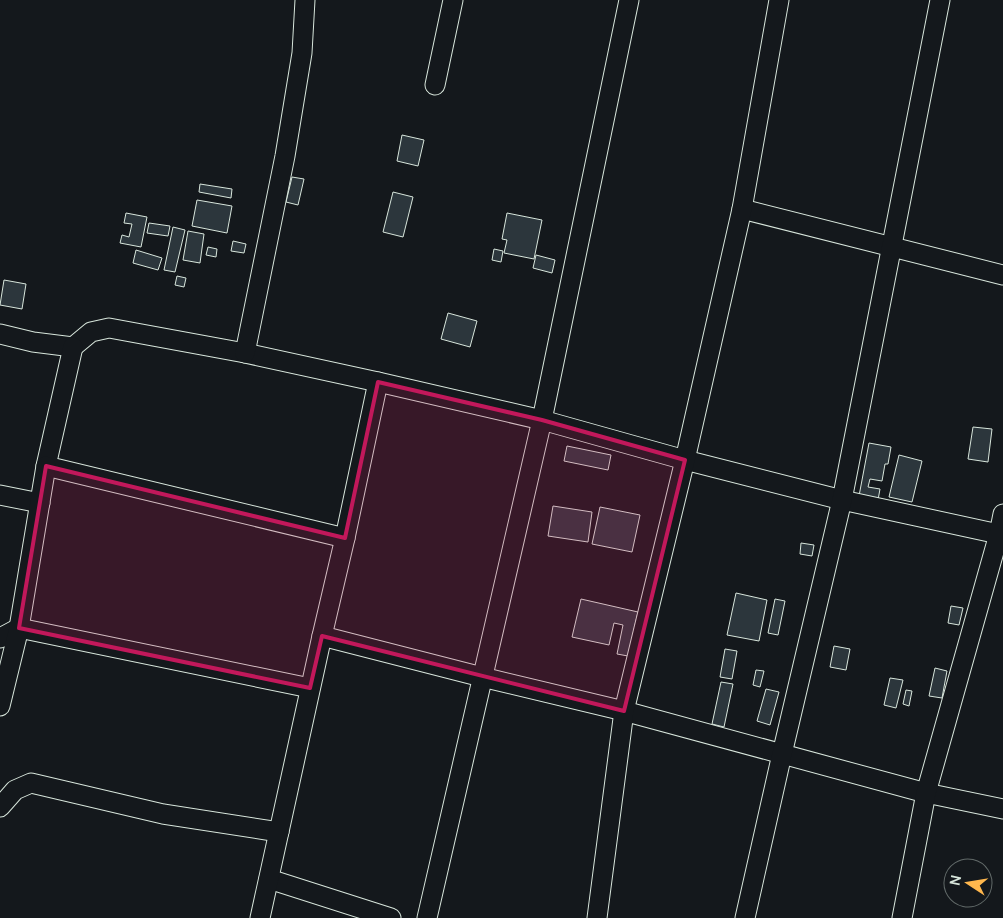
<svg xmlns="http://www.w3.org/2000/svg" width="1003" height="918" font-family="Manrope,sans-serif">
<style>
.building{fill:#2c363c;stroke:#d8e6dc}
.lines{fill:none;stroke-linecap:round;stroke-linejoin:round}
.minor-casing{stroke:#d8e6dc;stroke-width:21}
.minor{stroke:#14181c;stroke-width:19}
.marked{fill:#c2185b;fill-opacity:0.2;stroke:#c2185b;stroke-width:4;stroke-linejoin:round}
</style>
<rect width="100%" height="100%" fill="#14181c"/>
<!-- building -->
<g class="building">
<polygon points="402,135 424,140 418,166 397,161"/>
<polygon points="292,177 304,179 298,205 286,202"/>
<polygon points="200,184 232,189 231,198 199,192"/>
<polygon points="393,192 413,197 403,237 383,232"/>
<polygon points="197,200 232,206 227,233 192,226"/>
<polygon points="126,213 147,217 141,247 120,243 122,235 129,237 132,224 124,223"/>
<polygon points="507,213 542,220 534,259 504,253 507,240 502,239"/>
<polygon points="149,223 170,226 168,236 147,233"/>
<polygon points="173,227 185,230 175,272 164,270"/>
<polygon points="188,231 204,234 200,263 183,260"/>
<polygon points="233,241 246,244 244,253 231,251"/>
<polygon points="208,247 217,249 216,257 206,255"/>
<polygon points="494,249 503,251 501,262 492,260"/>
<polygon points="136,250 162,258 158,270 133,263"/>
<polygon points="536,255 555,260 552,273 533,268"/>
<polygon points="177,276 186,278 184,287 175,285"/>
<polygon points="4,280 26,284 22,309 0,305"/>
<polygon points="448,313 477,321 470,347 441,339"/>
<polygon points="973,427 992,429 988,462 968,459"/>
<polygon points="869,443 891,447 888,464 885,464 882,481 870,479 868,487 880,489 878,500 859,496"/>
<polygon points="567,446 611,455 608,470 564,461"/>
<polygon points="899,455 922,461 912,502 889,497"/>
<polygon points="553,506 592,512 588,542 548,536"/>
<polygon points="600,507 640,515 632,552 592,544"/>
<polygon points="801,543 814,545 812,556 800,554"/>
<polygon points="736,593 767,600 759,641 727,635"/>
<polygon points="581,599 638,612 628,656 617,654 623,625 614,623 609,645 572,637"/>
<polygon points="775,599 785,601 778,635 768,633"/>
<polygon points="951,606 963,608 959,625 948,623"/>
<polygon points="834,646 850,649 846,670 830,667"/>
<polygon points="725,649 737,651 732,679 720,677"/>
<polygon points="935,668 947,671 942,698 929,696"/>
<polygon points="756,670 764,671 760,687 753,685"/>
<polygon points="890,678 903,680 896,708 884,705"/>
<polygon points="721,682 733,684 724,727 712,724"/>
<polygon points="766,689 779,692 770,725 757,721"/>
<polygon points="906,690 912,691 909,706 903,704"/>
</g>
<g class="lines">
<!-- minor casing -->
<g class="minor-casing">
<g id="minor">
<polyline points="435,85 453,0"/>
<polyline points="742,209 1003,275"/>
<polyline points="0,334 33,342 73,347 91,332 109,328 245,353 378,382"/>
<polyline points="73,347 46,466 345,538"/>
<polyline points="245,353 285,156 302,53 305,0"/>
<polyline points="0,495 40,503"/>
<polyline points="322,636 482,677 624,711 926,793 1003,809"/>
<polyline points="0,638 19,628 310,688"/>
<polyline points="0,706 19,628 46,466"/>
<polyline points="0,807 15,790 31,783 163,814 279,832"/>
<polyline points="269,879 391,918"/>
<polyline points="260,918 322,636 345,538 378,382 542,420 685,460 842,500 1003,535"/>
<polyline points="427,918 542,420 629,0"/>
<polyline points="597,918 624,711 685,460 742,209 779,0"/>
<polyline points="745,918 782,754 842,500 940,0"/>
<polyline points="902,918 926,793 999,534 1003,514"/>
</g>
</g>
<!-- minor -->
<use href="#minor" class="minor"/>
</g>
<!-- marked area -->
<path class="marked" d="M378,382L542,420L685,460L624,711L322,636L310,688L19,628L46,466L345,538Z"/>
<!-- north arrow -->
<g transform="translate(968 883) rotate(282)"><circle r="24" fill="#14181c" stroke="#626a69"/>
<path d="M0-4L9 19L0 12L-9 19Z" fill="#ffb74d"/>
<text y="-8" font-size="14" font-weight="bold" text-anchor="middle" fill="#d8e6dc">N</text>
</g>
</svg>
